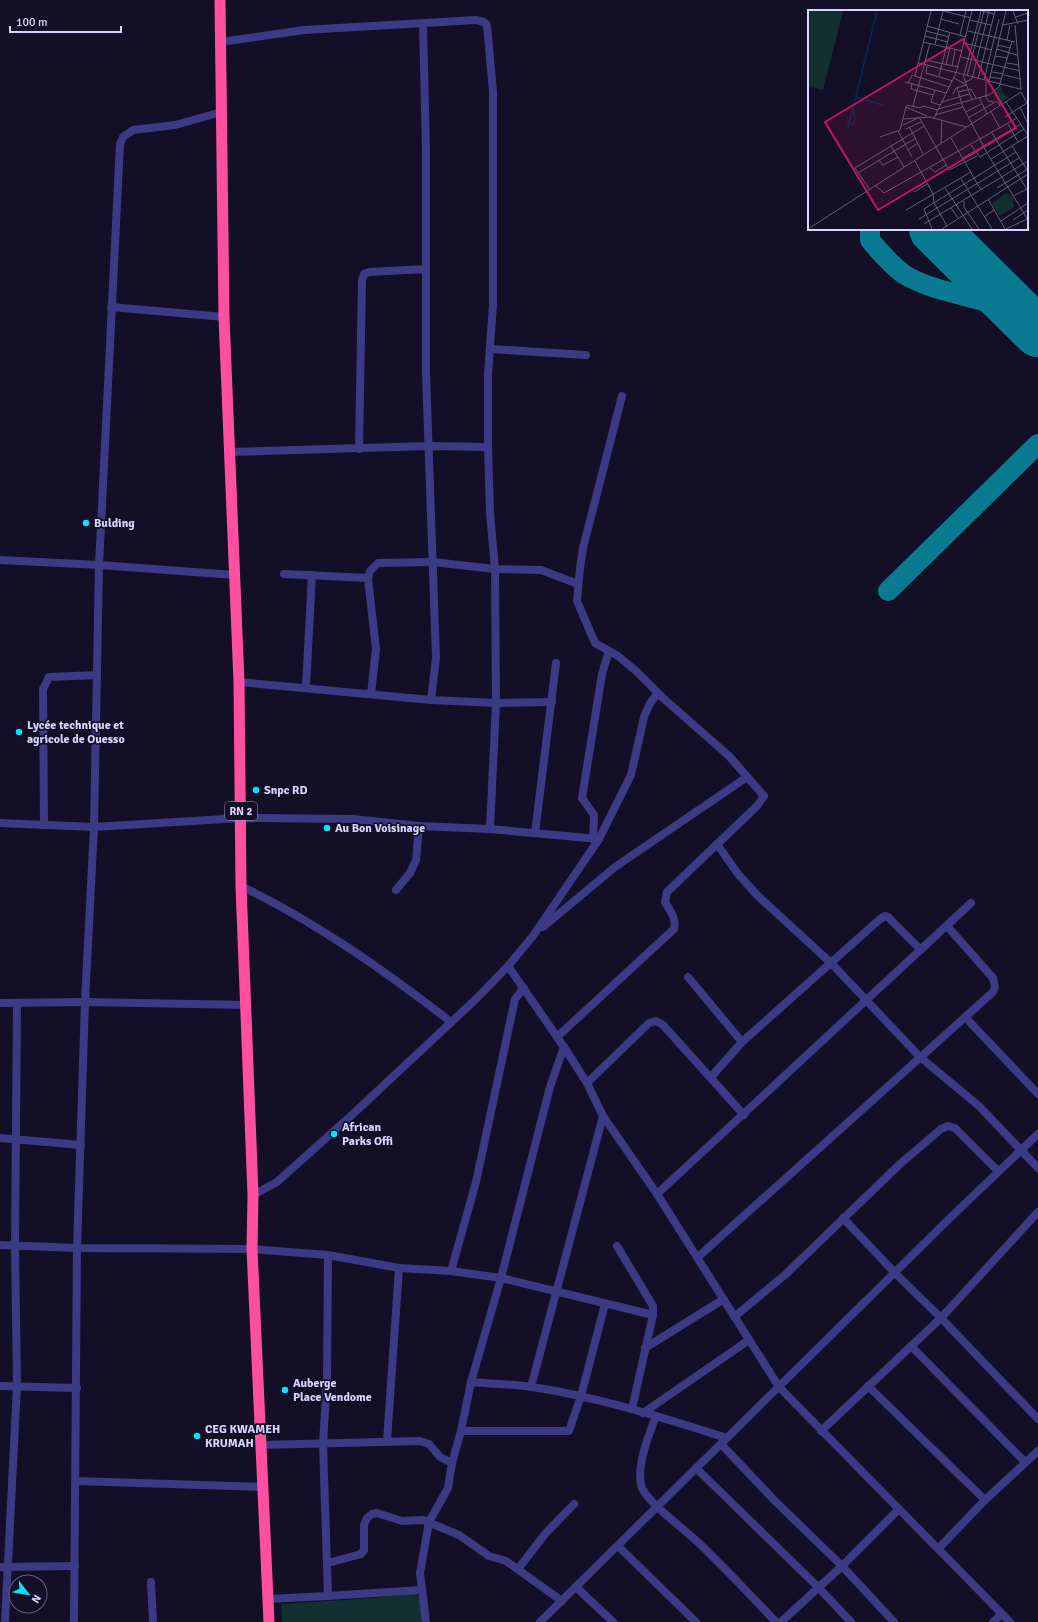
<svg xmlns="http://www.w3.org/2000/svg" width="1038" height="1622" font-family="Signika,sans-serif">
<style>
.green{fill:#12302f}
.lines{fill:none;stroke-linecap:round;stroke-linejoin:round}
.taxiway{stroke:#0a7a92;stroke-width:20}
.runway{stroke:#0a7a92;stroke-width:50}
.minor{stroke:#3d3a85;stroke-width:8}
.highway{stroke:#ff4fa3;stroke-width:11}
.poi-dot{fill:#00e5ff;stroke:#130f26;stroke-width:1.5}
.labels{text-anchor:middle;dominant-baseline:central;stroke-width:3.5;stroke-linejoin:round;paint-order:stroke}
.shield{fill:#130f26;stroke:#9e99be;stroke-width:1}
.shield-label{font-size:11px;font-weight:bold;fill:#d9d4ff}
.poi-label{font-size:12px;font-weight:bold;fill:#d9d4ff;stroke:#130f26;text-anchor:start}
.inset-river{fill:none;stroke:#0c2248;stroke-width:2}
.inset-road{fill:none;stroke:#625e7d;stroke-width:1}
.view{fill:#c2185b;fill-opacity:0.15;stroke:#c2185b;stroke-width:2}
.inset-edge{fill:none;stroke:#d9d4ff;stroke-width:2}
</style>
<rect width="100%" height="100%" fill="#130f26"/>
<!-- green -->
<polygon class="green" points="414,1593 420,1598 423,1622 282,1622 281,1604 374,1598"/>
<g class="lines">
<!-- taxiway -->
<g class="taxiway">
<path d="M870,229V240L874,245C883,255 893,267 905,275C939,295 983,296 1019,313"/>
<polyline points="954,229 958,253"/>
<polyline points="888,591 1038,444"/>
</g>
<!-- runway -->
<polyline class="runway" points="934,229 1038,332"/>
<!-- minor -->
<g class="minor">
<polyline points="423,24 426,150 426,373 436,658 431,700"/>
<polyline points="221,42 304,30 476,20 484,22 487,25 493,92 493,305 488,374 488,447 490,513 495,569 496,703 490,829"/>
<polyline points="111,307 224,317"/>
<polyline points="490,349 586,355"/>
<polyline points="359,449 362,280 364,274 369,272 426,269"/>
<polyline points="228,452 429,446 488,447"/>
<polyline points="0,560 99,565 235,575"/>
<polyline points="284,574 368,578"/>
<polyline points="239,682 431,700 496,703 552,702"/>
<polyline points="306,687 312,575"/>
<polyline points="371,694 376,649 368,578 370,571 378,563 433,562 495,569 541,570 578,584"/>
<polyline points="0,823 94,827 241,818 353,819 419,826 490,829 599,839"/>
<polyline points="44,825 43,689 49,677 97,675"/>
<polyline points="535,833 556,663"/>
<polyline points="593,839 594,815 582,798 602,674 609,651"/>
<polyline points="717,844 738,874 758,896 831,963 920,1057 979,1106 1038,1168"/>
<path d="M241,886C316,922 385,971 451,1022"/>
<polyline points="396,890 410,873 416,860 419,826"/>
<polyline points="543,927 615,867 747,777"/>
<polyline points="508,966 564,1047 587,1083 603,1116 657,1194 779,1387 1010,1622"/>
<polyline points="688,977 742,1042"/>
<polyline points="524,988 515,999 476,1182 451,1271 501,1278 653,1315"/>
<polyline points="0,1003 85,1002 247,1005"/>
<polyline points="965,1017 1038,1094"/>
<path d="M557,1037L674,929C677,919 670,911 665,902L667,892L757,806L764,796L729,756L663,698L636,671L618,656L595,643L577,601L580,568L583,548L622,396"/>
<polyline points="711,1077 742,1042 880,919 885,916 888,917 921,950"/>
<polyline points="587,1083 649,1023 656,1021 663,1025 744,1115"/>
<polyline points="0,1138 81,1145"/>
<polyline points="657,1194 971,903"/>
<polyline points="253,1195 277,1182 353,1114 476,999 508,966 533,936 599,839 631,775 644,717 650,703 658,693"/>
<polyline points="843,1218 895,1273 941,1318 1038,1419"/>
<polyline points="0,1245 77,1248 252,1249 328,1255 399,1268 451,1271"/>
<polyline points="617,1246 653,1306 653,1315 632,1409"/>
<polyline points="698,1257 993,992 995,987 993,978 947,926"/>
<polyline points="734,1317 786,1274 900,1164 941,1129 948,1126 955,1128 998,1171"/>
<polyline points="911,1346 1025,1462"/>
<polyline points="645,1348 724,1299"/>
<path d="M471,1382C491,1384 512,1384 532,1387C599,1397 663,1418 727,1438"/>
<polyline points="0,1386 77,1388"/>
<polyline points="868,1386 985,1500"/>
<polyline points="531,1387 603,1116"/>
<polyline points="643,1413 749,1340"/>
<path d="M656,1416C649,1434 635,1469 642,1488C648,1503 688,1532 701,1545C727,1570 751,1596 776,1622"/>
<polyline points="461,1431 569,1431 581,1396 605,1304"/>
<polyline points="821,1431 941,1318 1038,1212"/>
<polyline points="387,1441 399,1268"/>
<polyline points="721,1444 775,1501 842,1566 894,1622"/>
<polyline points="261,1445 420,1441 429,1444 440,1457 452,1463"/>
<polyline points="696,1468 819,1588 851,1622"/>
<polyline points="76,1481 262,1487"/>
<polyline points="618,1546 696,1622"/>
<polyline points="939,1548 985,1500 1038,1451"/>
<polyline points="328,1563 361,1554 364,1550 364,1525 367,1518 372,1514 377,1513 402,1521 423,1520 459,1535 489,1556 506,1561 562,1601"/>
<polyline points="0,1567 75,1566"/>
<polyline points="518,1569 545,1534 574,1504"/>
<polyline points="151,1582 153,1622"/>
<polyline points="576,1587 613,1622"/>
<polyline points="328,1596 421,1590"/>
<polyline points="268,1599 328,1596 323,1444 327,1379 328,1255"/>
<polyline points="5,1622 17,1386 15,1246 17,1003"/>
<polyline points="74,1622 77,1248 85,1002 94,827 99,565 120,144 123,137 133,130 175,125 222,112"/>
<polyline points="426,1622 420,1573 429,1522 448,1488 452,1463 461,1431 471,1382 501,1278 550,1087 564,1047"/>
<polyline points="540,1622 951,1217 1038,1134"/>
<polyline points="781,1622 842,1566 899,1509"/>
<polyline points="993,1622 1002,1614"/>
</g>
<!-- highway -->
<polyline class="highway" points="220,0 224,317 239,682 241,886 253,1195 252,1249 269,1622"/>
</g>
<!-- markers -->
<g class="poi-dot">
<circle cx="86" cy="523" r="4"/>
<circle cx="19" cy="732" r="4"/>
<circle cx="256" cy="790" r="4"/>
<circle cx="327" cy="828" r="4"/>
<circle cx="334" cy="1134" r="4"/>
<circle cx="285" cy="1390" r="4"/>
<circle cx="197" cy="1436" r="4"/>
</g>
<g class="labels">
<!-- shield labels -->
<rect class="shield" x="225" y="802" width="32" height="18" rx="3"/>
<g class="shield-label">
<text x="241" y="811">RN 2</text>
</g>
<!-- poi labels -->
<g class="poi-label">
<text x="94" y="523">Bulding</text>
<text x="27" y="725">Lycée technique et<tspan x="27" dy="14">agricole de Ouesso</tspan></text>
<text x="264" y="790">Snpc RD</text>
<text x="335" y="828">Au Bon Voisinage</text>
<text x="342" y="1127">African<tspan x="342" dy="14">Parks Offi</tspan></text>
<text x="293" y="1383">Auberge<tspan x="293" dy="14">Place Vendome</tspan></text>
<text x="205" y="1429">CEG KWAMEH<tspan x="205" dy="14">KRUMAH</tspan></text>
</g>
</g>
<!-- overview -->
<g transform="translate(808 10)">
<rect width="220" height="220" fill="#130f26"/>
<path d="M0,1H35L15,80L2,77L0,79ZM194,76V83L196,81V84L201,87L192,94L185,83ZM198,183L205,187L206,197L192,206L184,194Z" fill="#12302f"/>
<path class="inset-river" d="M47,87L75,95M43,106L40,112L45,115L47,109L45,98M40,118L69,1"/>
<path class="inset-road" d="M136,1L163,8M174,1L186,4M205,1L210,14M208,7L220,3M133,9L151,14M162,10L183,15M195,15L220,10M207,15L213,80M119,16L158,27M118,21L141,27M160,21L207,32M152,25L158,1M117,26L140,32M199,30L202,15M115,32L154,41M156,33L184,40M127,34L135,1M190,35L202,38M189,39L209,45M187,46L200,48M153,47L212,61M117,50L150,57M111,53L212,79M199,53L211,55M138,54L142,38M119,56L118,63L145,71M144,56L147,40M184,62L196,64M155,65L164,90M156,65L173,1M196,65L213,69M107,66L123,1M131,66L142,22M159,66L176,1M182,67L194,69M146,68L157,74M170,69L187,1M176,70L191,9M178,71V87L180,91L186,92M181,71L198,1M97,72L138,83M157,72L164,69L181,1M100,73L104,65L141,77M104,73L103,79L125,85M127,80L123,92L132,95M150,82L163,79L168,88M213,82L220,95M145,84L148,78L158,75M171,87L179,104M134,92L161,84M198,92L220,125M105,96L122,33M98,97L99,95L112,98L115,96L130,100M98,97L119,106M155,97L179,143L220,210M212,97L220,114M130,99L181,85L191,77L204,31M158,102L173,94M183,102L192,118M127,105L155,97L149,78M111,107L141,160L169,146M197,107L219,93M126,108L148,63L164,1M160,108L189,91L192,95M95,109L122,107L158,117M200,114L210,132M95,115L110,108M102,118L115,144M98,119L113,112M90,121L104,147M184,123L220,181M72,127L92,120L98,97M143,128L173,180M133,133L134,110M163,135L172,147L216,119M83,136L96,157M204,136L219,160M100,140L110,133M155,148L213,114M183,149L220,126M71,150L75,155L90,147M107,151L125,184L126,193L139,216M122,158L127,162L138,155M50,163L108,128M153,169L184,219M68,176L76,183L209,108M137,178L164,219M189,178L220,159M62,180L47,158L116,116M106,182L119,174M205,186L219,179M180,189L197,219M156,191V197L171,219M143,198L150,208M98,200L163,162M176,207L186,200M111,209L211,148M205,210L220,200M193,211L220,193M116,214L220,151M0,219L213,82M124,219L116,199L208,142M134,219L220,164M198,219L219,209"/>
<path class="view" d="M155,29L208,118L70,200L17,112Z"/>
<rect width="220" height="220" class="inset-edge"/>
</g>
<!-- north arrow -->
<g transform="translate(28 1594) rotate(121)"><circle r="19" fill="#130f26" stroke="#625e7d"/>
<path d="M0-3L7 15L0 10L-7 15Z" fill="#00e5ff"/>
<text y="-6" font-size="11" font-weight="bold" text-anchor="middle" fill="#d9d4ff">N</text>
</g>
<!-- scale -->
<path d="M10 26v6h111v-6" fill="none" stroke="#d9d4ff" stroke-width="2"/>
<text x="16" y="26" font-size="12" fill="#d9d4ff" stroke="#130f26" stroke-width="3" paint-order="stroke">100 m</text>
</svg>
